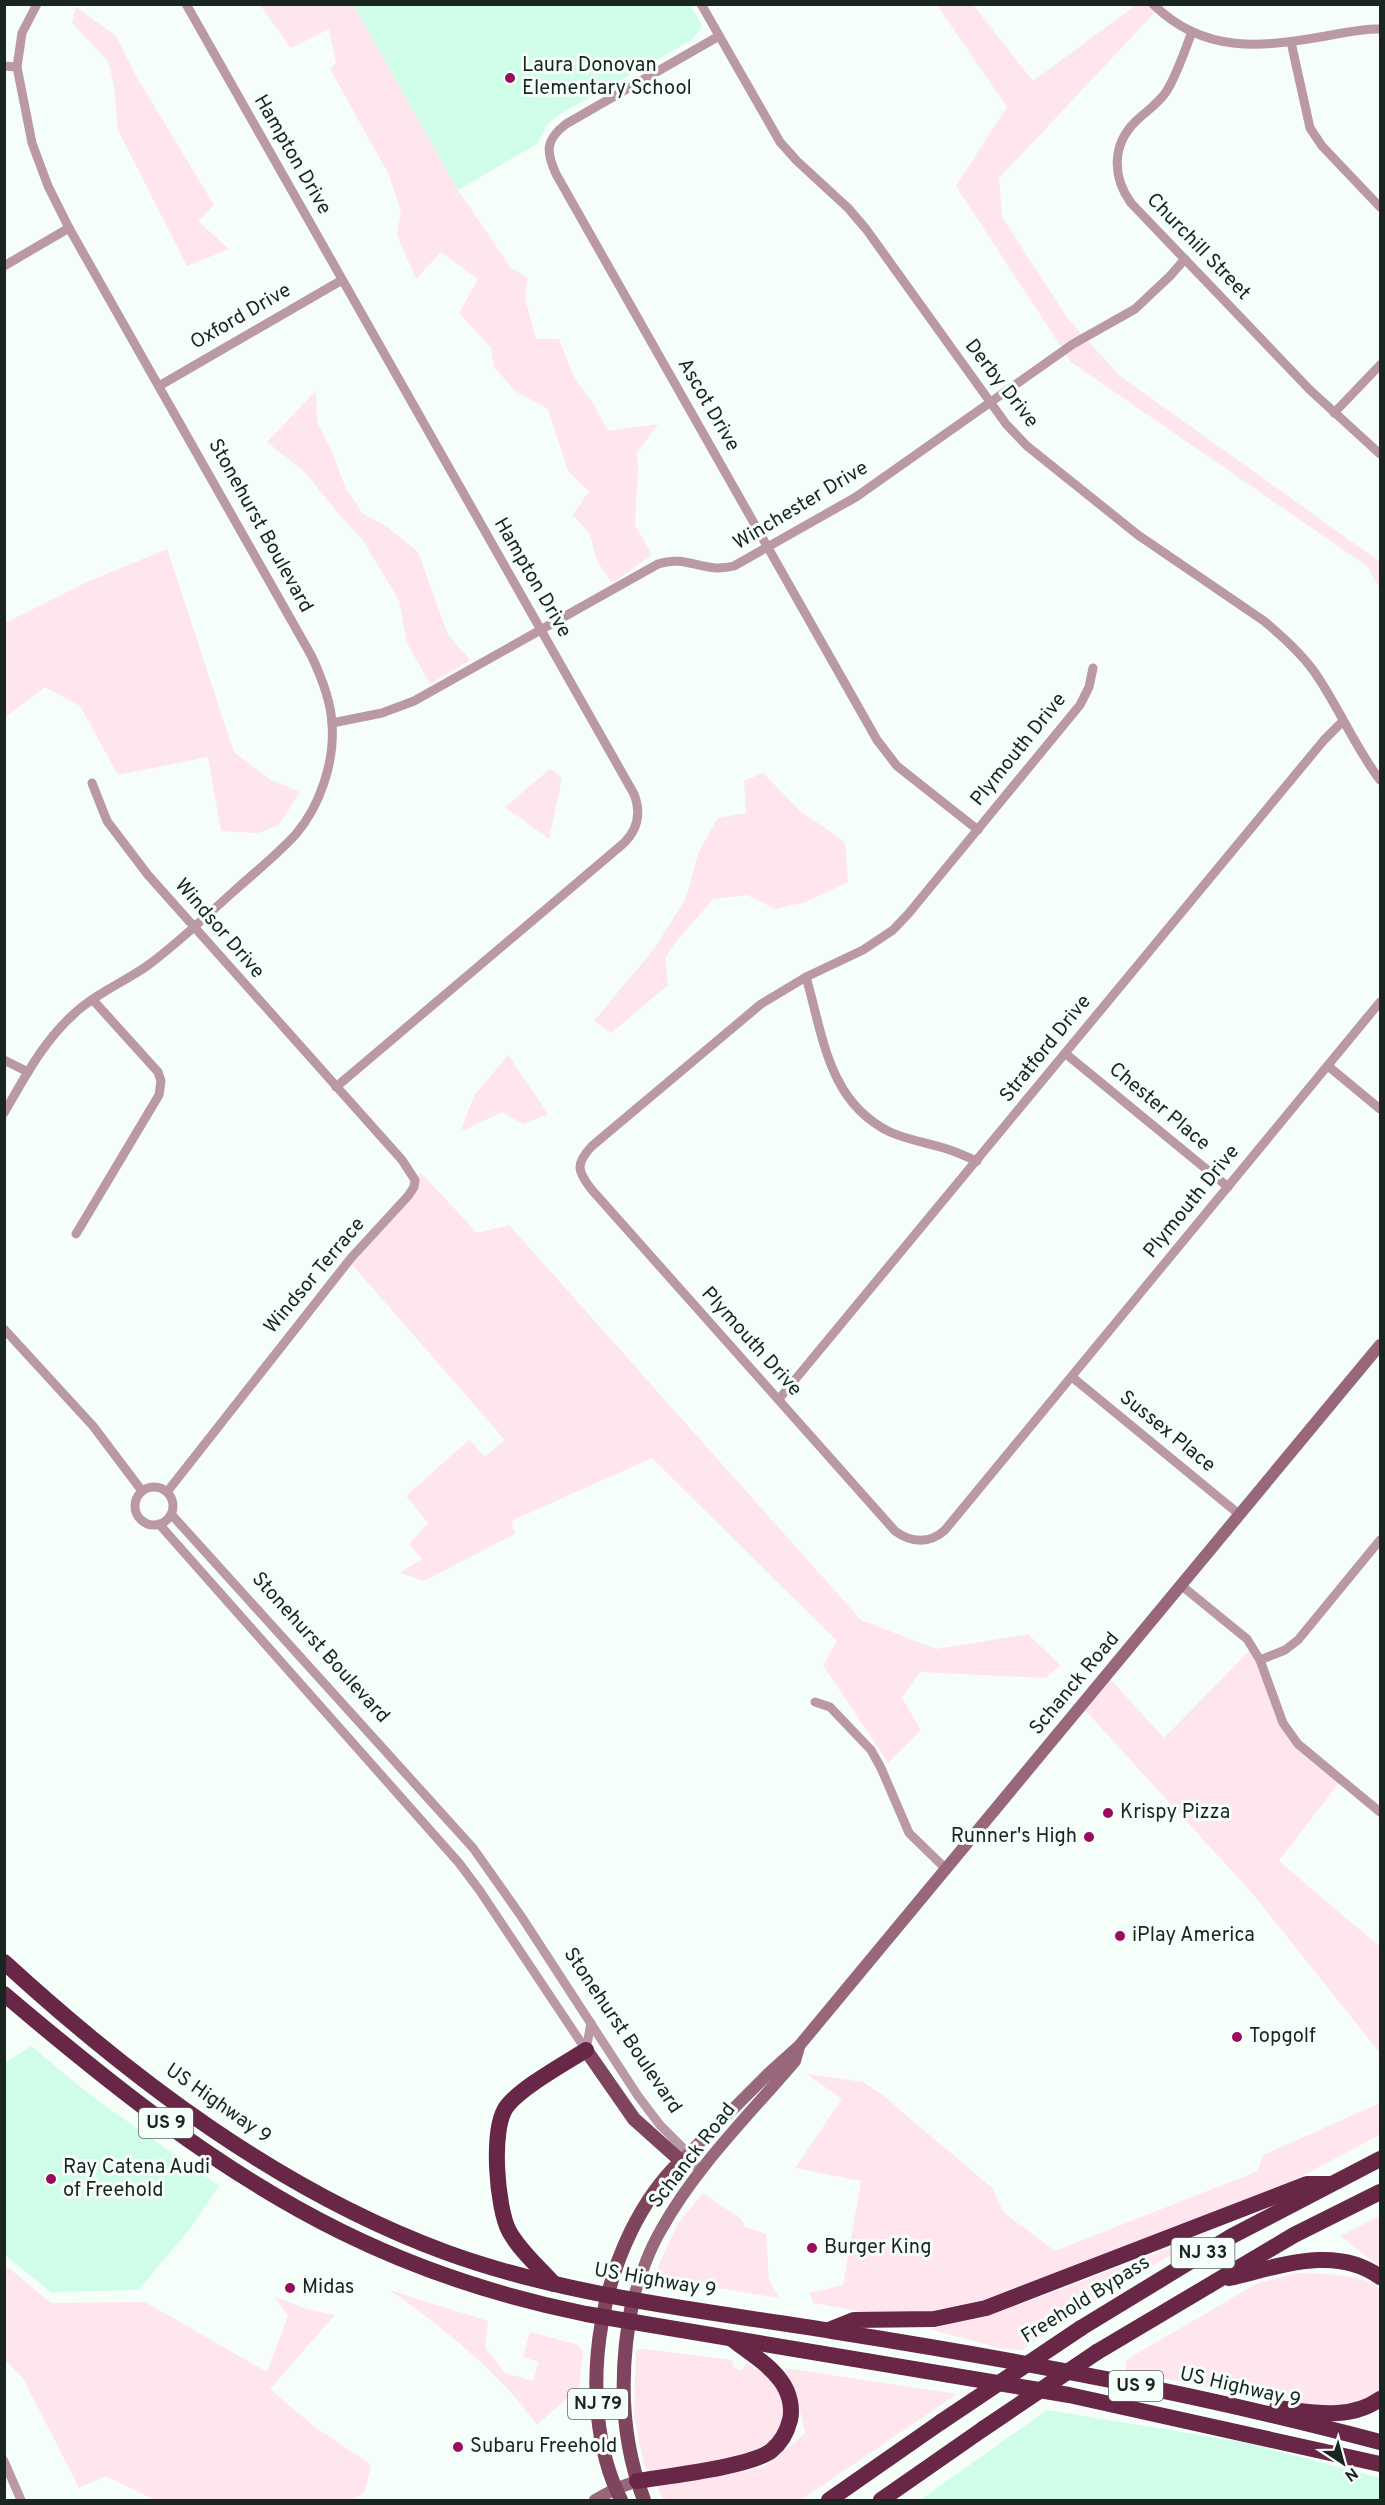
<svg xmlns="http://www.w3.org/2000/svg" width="1385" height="2505" font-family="Overpass,sans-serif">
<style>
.built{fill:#d0fde7}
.green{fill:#fee5ee}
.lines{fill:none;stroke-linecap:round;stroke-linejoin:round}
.street{stroke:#ba98a5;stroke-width:9}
.secondary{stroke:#98677b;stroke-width:12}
.primary{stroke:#7f455e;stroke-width:14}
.highway{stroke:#682746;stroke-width:16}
.highway-bridge{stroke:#682746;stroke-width:16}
.poi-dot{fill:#990c5e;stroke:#f6fefa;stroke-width:2}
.labels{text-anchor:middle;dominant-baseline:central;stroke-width:6;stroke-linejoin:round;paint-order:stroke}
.shield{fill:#f6fefa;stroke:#5b6761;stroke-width:1.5}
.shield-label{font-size:18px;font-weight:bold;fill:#192620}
.poi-label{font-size:20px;fill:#192620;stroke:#f6fefa;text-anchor:start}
.street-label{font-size:20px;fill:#192620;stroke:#f6fefa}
</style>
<rect width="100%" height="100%" fill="#f6fefa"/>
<!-- built -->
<g class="built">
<polygon points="353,5 690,5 701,23 701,29 690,41 560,114 547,125 538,143 458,190"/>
<polygon points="31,2046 90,2095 219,2186 188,2231 138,2290 51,2292 5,2255 5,2063"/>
<polygon points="1047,2410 1243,2442 1380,2478 1380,2500 920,2500"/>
</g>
<!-- green -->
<g class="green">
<polygon points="260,5 353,5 458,190 510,267 527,278 525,299 536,339 559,339 573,375 596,408 608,431 658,424 636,454 638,466 635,525 652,555 612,583 597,561 590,534 573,515 589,491 568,471 548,409 515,391 494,367 491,348 459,313 478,279 441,252 416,279 397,235 401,212 389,175 330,69 336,63 329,29 291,48"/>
<polygon points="937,5 973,5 1033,81 1136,5 1162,5 999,178 1002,217 1068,319 1120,376 1380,562 1380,589 1367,566 1071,362 956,186 1007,107"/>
<polygon points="76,7 116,36 136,76 214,205 198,221 229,249 187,266 118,130 114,85 108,61 72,23"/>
<polygon points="316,391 317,422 333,454 346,489 363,514 386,526 418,552 448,635 470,660 430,684 407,643 399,600 362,539 342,518 304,471 267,442"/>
<polygon points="167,549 234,752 271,780 300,792 279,825 258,833 221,831 208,757 118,775 80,706 45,687 5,717 5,623 87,582"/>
<polygon points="550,769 562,778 549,839 505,807"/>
<polygon points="763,773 800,811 845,842 848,882 806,902 775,909 747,895 713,899 676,942 665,958 668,985 611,1033 594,1021 654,949 686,898 699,851 718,818 746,813 744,781"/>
<polygon points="508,1055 548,1114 523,1124 502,1112 460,1132 474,1096"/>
<polygon points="421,1173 477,1233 509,1225 861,1620 936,1649 1028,1634 1060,1665 1046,1678 920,1672 902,1698 921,1730 888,1763 823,1665 837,1641 652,1458 511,1521 515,1534 424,1581 400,1573 422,1559 409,1544 428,1523 406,1496 469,1440 485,1457 505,1440 348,1260"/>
<polygon points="1252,1648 1288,1732 1341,1780 1279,1861 1380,1947 1380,2053 1252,1893 1084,1709 1110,1679 1164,1738"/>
<polygon points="807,2074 863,2082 881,2094 992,2188 1004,2213 1055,2251 1258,2171 1263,2155 1380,2103 1380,2135 1296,2179 1164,2235 962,2310 886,2316 813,2303 810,2293 843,2285 861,2181 795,2168 842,2099"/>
<polygon points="703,2193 741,2219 745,2227 766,2234 769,2280 779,2298 663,2279 657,2269 678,2223"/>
<polygon points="1380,2216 1380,2267 1340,2236"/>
<polygon points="1205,2235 1138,2274 1022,2350 1003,2349 930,2329 1027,2302"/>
<polygon points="5,2265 51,2303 145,2302 267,2372 288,2316 274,2296 306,2309 335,2315 270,2389 312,2425 371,2465 365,2491 352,2500 155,2500 106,2476 79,2488 23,2378 5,2360"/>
<path d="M1297,2273C1319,2274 1366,2273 1380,2290V2392L1367,2403L1326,2410L1126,2371V2360L1258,2283Z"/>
<path d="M389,2290L488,2321L485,2347L505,2373L533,2381L539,2362L523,2357L530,2332L578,2345L583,2352L579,2388L537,2425C497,2370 444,2328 389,2290Z"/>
<path d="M644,2349L732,2360L734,2368L741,2371L746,2363C753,2368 763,2372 770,2378C799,2402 785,2438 756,2454L659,2472L649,2471L644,2465L634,2415L636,2350Z"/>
<polygon points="785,2368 957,2394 801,2500 663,2500 656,2485 762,2468 805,2434 799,2405"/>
</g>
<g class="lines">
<!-- street -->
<g class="street">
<path d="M186,4L634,794C641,812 638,829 624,843L336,1087"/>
<path d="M701,4L780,142L797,161L848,208L866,229L1006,424L1027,446L1138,535L1264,621C1282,636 1299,651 1313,670C1338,705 1354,746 1380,780"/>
<path d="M1153,4C1204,55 1263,47 1326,36C1344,33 1362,28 1380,29"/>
<path d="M1192,32C1184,52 1177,75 1166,92C1158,104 1145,112 1135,122C1112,145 1112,177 1131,203L1310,390L1380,454"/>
<path d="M719,36L566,124C545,140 546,152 556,174L877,740L897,766L978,830"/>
<polyline points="1291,42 1310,128 1322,146 1380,207"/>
<polyline points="4,66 17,67"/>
<polyline points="4,266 69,228"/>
<polyline points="159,386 342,280"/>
<polyline points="1334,413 1380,365"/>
<path d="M1093,668L1089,687L1080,705L909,913L893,930L863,950L806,977L761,1004L592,1146C575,1164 577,1171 592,1190L895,1531C911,1543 930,1544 945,1530L1380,1002"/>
<path d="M332,723L382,713L414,701L658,564C687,554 703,574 734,566L856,497L1073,344L1135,309L1170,276L1185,259"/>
<polyline points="92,783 107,821 148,875 402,1160 415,1180 414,1187 408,1196 351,1258 167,1492"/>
<path d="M806,977C823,1035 828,1102 890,1132C908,1140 928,1143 947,1149C957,1152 967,1157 977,1161"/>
<polyline points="1066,1054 1228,1187"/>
<polyline points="4,1060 28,1072"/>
<polyline points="1328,1066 1380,1109"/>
<path d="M4,1113C25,1077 44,1040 75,1013C95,994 124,982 147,966C177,944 205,917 233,892C254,873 277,855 296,834C320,806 335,761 332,724C331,700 321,676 311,655L69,228L48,186L32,143L17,67L22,33L37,4"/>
<polyline points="76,1234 159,1095 161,1081 158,1072 93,1000"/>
<polyline points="4,1329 93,1426 142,1491"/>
<polyline points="1072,1377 1240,1515"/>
<polyline points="779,1399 1324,740 1342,722"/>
<circle cx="154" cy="1506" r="19"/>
<polyline points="171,1514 473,1848 521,1916 638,2096 660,2125 689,2154 700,2173"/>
<polyline points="159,1524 459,1863 480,1891 586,2050"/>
<polyline points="1182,1586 1247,1639 1260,1660 1283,1723 1298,1744 1380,1812"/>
<polyline points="1260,1660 1285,1650 1298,1640 1380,1540"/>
<polyline points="815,1702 830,1707 871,1750 881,1768 909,1833 945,1868"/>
<polyline points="586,2050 591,2023"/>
<polyline points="4,2461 21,2500"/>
</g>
<!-- secondary -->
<g class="secondary">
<polyline points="681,2161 769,2073 799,2046 1380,1345"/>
<path d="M633,2299C641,2275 648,2252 661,2230C695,2168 749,2115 795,2061L799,2047"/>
<polyline points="595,2500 615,2489 637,2481"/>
</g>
<!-- primary -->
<g class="primary">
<path d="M586,2050L634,2119L681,2161C600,2238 571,2400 621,2500"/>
<path d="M633,2299C619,2367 619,2435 644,2500"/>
</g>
<!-- highway -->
<g class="highway">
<path d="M4,1962C133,2080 280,2191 445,2252C568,2297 703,2310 832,2331C1016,2360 1200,2394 1380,2442"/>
<path d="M4,1994C109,2083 218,2171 342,2232C419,2270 502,2297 586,2314L1069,2395L1380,2464"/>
<path d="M1229,2278C1278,2267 1335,2244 1380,2277"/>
<path d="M554,2284C539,2267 520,2251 509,2231C497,2208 490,2128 507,2106C522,2087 564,2064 586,2050"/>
<polyline points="1081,2328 1232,2236 1380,2159"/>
<polyline points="829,2330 854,2320 934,2319 986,2308 1307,2184 1329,2184"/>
<polyline points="1097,2352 1294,2235 1380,2192"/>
<path d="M1277,2408C1312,2412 1349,2421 1380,2399"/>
<path d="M637,2481C667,2476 749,2467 771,2451C781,2443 787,2432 790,2420C793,2407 789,2392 781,2381C769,2364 748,2352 732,2339"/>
<polyline points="829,2500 941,2422"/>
<polyline points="881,2500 983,2429"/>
</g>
<!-- highway-bridge -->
<g class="highway-bridge">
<polyline points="941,2422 1081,2328"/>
<polyline points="983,2429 1097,2352"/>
</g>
</g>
<!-- markers -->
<g class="poi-dot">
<circle cx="510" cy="78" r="6"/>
<circle cx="1108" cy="1813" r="6"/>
<circle cx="1089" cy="1837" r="6"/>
<circle cx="1120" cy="1936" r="6"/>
<circle cx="1237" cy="2037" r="6"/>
<circle cx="51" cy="2179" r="6"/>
<circle cx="812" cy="2248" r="6"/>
<circle cx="290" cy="2288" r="6"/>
<circle cx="458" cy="2447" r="6"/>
</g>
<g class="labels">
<!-- shield labels -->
<g class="shield">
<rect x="139" y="2108" width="54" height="30" rx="4.5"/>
<rect x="1171.5" y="2238" width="63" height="30" rx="4.5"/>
<rect x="1109" y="2371" width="54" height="30" rx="4.5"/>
<rect x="568" y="2389" width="60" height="30" rx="4.5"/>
</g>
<g class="shield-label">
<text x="166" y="2123">US 9</text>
<text x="1203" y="2253">NJ 33</text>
<text x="1136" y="2386">US 9</text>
<text x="598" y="2404">NJ 79</text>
</g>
<!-- poi labels -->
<g class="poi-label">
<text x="522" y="66">Laura Donovan<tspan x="522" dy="23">Elementary School</tspan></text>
<text x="1120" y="1813">Krispy Pizza</text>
<text x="1077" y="1837" text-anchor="end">Runner's High</text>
<text x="1132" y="1936">iPlay America</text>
<text x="1249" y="2037">Topgolf</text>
<text x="63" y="2168">Ray Catena Audi<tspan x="63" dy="23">of Freehold</tspan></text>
<text x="824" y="2248">Burger King</text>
<text x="302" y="2288">Midas</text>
<text x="470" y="2447">Subaru Freehold</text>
</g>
<!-- street labels -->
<g class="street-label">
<text transform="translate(292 155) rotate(60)">Hampton Drive</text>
<text transform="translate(1198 247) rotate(46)">Churchill Street</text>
<text transform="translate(241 317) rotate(-30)">Oxford Drive</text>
<text transform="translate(1001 384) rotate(52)">Derby Drive</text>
<text transform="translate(708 405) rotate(60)">Ascot Drive</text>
<text transform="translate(801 506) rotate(-31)">Winchester Drive</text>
<text transform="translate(260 526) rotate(61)">Stonehurst Boulevard</text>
<text transform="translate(532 578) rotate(60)">Hampton Drive</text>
<text transform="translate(1019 750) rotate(-51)">Plymouth Drive</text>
<text transform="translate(219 929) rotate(49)">Windsor Drive</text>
<text transform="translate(1046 1049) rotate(-51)">Stratford Drive</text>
<text transform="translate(1159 1107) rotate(40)">Chester Place</text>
<text transform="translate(1192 1202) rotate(-51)">Plymouth Drive</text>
<text transform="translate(315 1276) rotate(-50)">Windsor Terrace</text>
<text transform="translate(751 1342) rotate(48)">Plymouth Drive</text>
<text transform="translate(1167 1432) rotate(39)">Sussex Place</text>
<text transform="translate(320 1648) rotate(48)">Stonehurst Boulevard</text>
<text transform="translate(1075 1684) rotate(-50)">Schanck Road</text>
<text transform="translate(622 2031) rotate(56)">Stonehurst Boulevard</text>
<text transform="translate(218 2104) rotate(35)">US Highway 9</text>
<text transform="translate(693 2156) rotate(-52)">Schanck Road</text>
<text transform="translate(655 2281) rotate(10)">US Highway 9</text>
<text transform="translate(1086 2300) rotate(-32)">Freehold Bypass</text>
<text transform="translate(1240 2388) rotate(13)">US Highway 9</text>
</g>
</g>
<!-- border -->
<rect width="1385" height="2505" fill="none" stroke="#192620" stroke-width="12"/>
<!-- north arrow -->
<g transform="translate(1343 2463) rotate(144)" stroke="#f6fefa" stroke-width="4.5" paint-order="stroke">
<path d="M0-4.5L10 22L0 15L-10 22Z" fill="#192620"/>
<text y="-9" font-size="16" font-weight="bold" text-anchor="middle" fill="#192620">N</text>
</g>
</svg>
